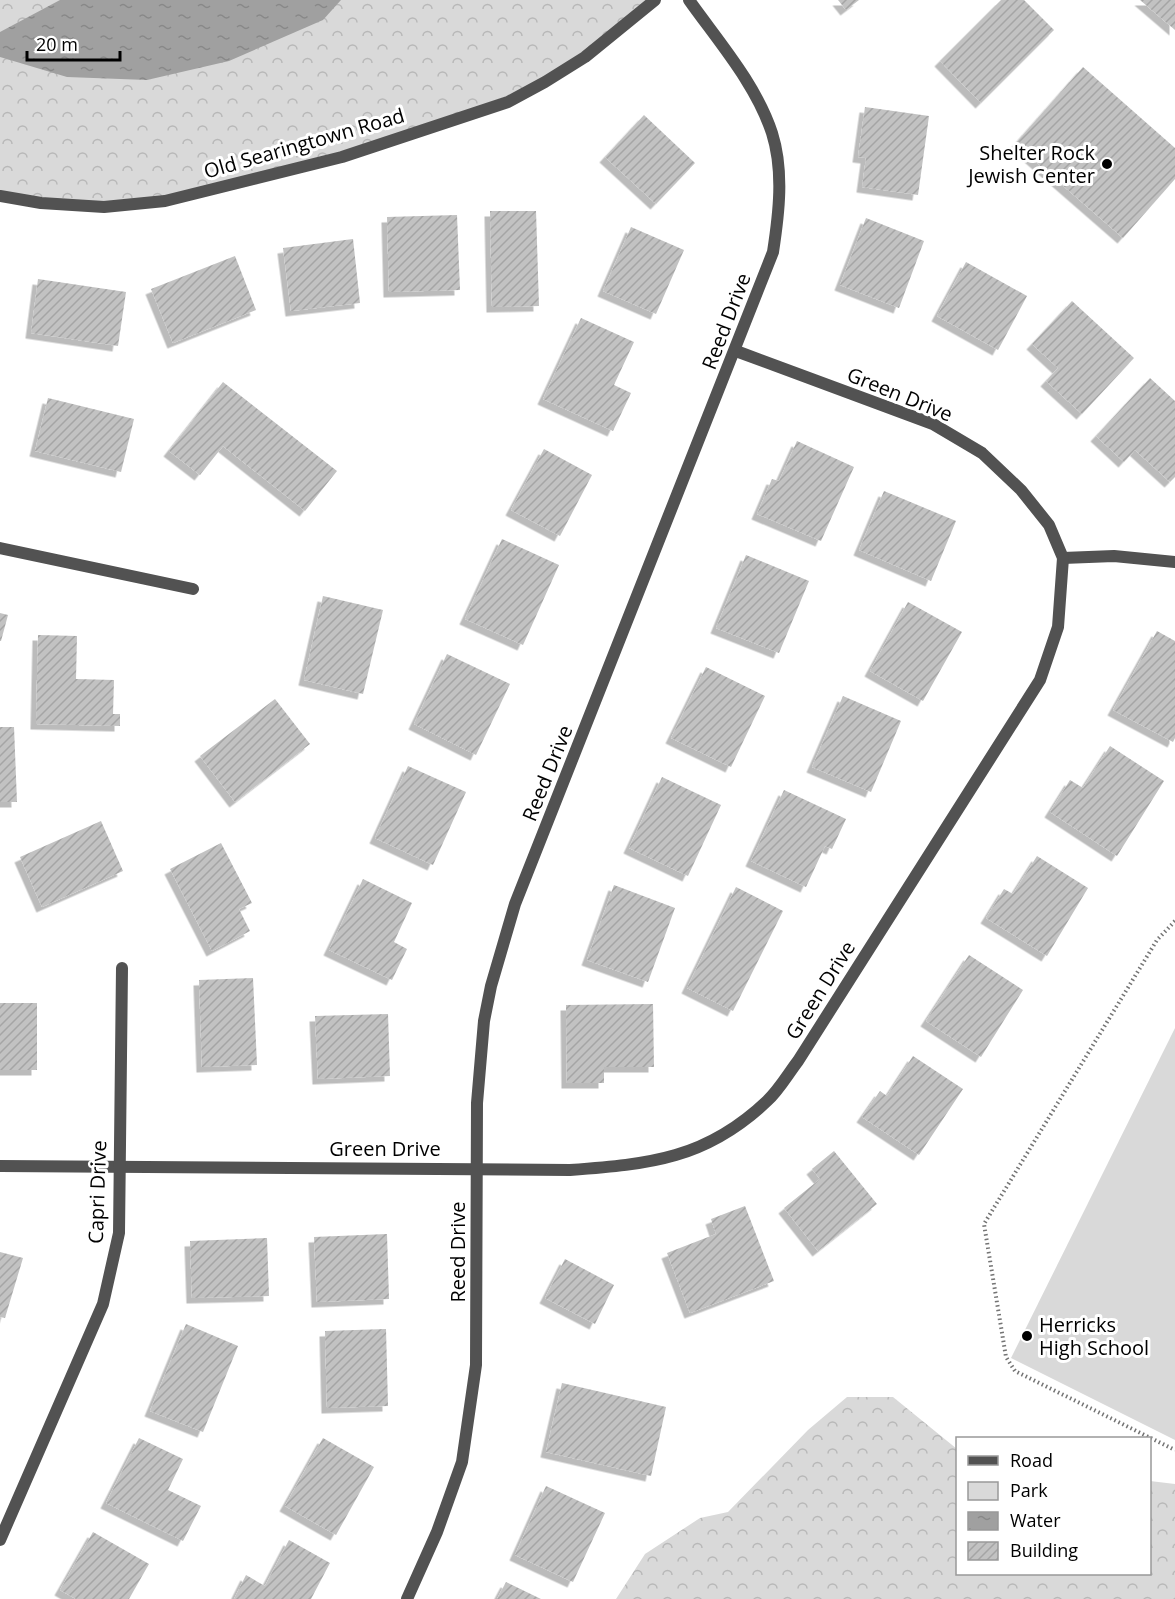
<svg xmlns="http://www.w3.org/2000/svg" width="1175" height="1599" font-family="'Open Sans',sans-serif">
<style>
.green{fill:#d9d9d9}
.forest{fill:url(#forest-crowns)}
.water{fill:url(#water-ripples)}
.building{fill:url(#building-hatch);filter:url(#shadow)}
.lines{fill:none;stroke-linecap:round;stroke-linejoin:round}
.path{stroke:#747474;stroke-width:4;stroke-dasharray:1.5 3;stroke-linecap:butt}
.minor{stroke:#525252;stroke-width:12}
.poi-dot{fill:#000;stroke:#fff;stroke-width:2}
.labels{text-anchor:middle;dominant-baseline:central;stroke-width:6;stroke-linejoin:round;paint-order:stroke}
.street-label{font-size:20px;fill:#000;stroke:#fff}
.poi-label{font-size:20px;fill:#000;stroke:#fff;text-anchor:end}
</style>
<defs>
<pattern id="forest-crowns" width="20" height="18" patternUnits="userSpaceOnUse" patternTransform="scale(1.5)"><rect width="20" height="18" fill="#d9d9d9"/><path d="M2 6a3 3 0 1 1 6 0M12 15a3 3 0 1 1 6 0" fill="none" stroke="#b8b8b8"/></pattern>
<pattern id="water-ripples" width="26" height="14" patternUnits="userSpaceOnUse" patternTransform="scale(1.5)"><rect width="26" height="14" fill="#a0a0a0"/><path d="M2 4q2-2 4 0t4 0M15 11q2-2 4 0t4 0" fill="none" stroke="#888"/></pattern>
<pattern id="building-hatch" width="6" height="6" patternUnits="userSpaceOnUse" patternTransform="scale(1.5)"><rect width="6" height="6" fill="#c2c2c2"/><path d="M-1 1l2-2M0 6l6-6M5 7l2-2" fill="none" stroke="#a5a5a5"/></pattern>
<filter id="shadow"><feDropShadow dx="-5.5" dy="5.5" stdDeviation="0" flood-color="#0004"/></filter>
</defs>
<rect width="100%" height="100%" fill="#fff"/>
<!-- green -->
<polygon class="green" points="1175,1028 1175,1440 1011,1358"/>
<!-- forest -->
<g class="forest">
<polygon points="0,0 655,0 545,82 342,157 165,201 104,207 0,196"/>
<polygon points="847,1397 893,1397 957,1449 958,1574 1150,1574 1150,1481 1175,1484 1175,1599 616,1599 645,1554 700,1518 728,1512 808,1430"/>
</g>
<!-- water -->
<polygon class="water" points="60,0 341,0 323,20 229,61 147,80 67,77 0,57 0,32"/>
<!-- building -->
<g class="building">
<polygon points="838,0 859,0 846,10"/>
<polygon points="1001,0 1024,0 1054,30 981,103 940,61"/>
<polygon points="1140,0 1175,0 1175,30"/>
<polygon points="1083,67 1175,148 1175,179 1123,238 1015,144"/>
<polygon points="865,107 929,116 918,195 862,187 866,158 858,157"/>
<polygon points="644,115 695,163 656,204 605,157"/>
<polygon points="490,211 536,211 539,306 492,307"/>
<polygon points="457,215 460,290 389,292 387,217"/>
<polygon points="866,218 924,241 899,308 840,285"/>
<polygon points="631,227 684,250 656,314 603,291"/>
<polygon points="353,239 360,303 291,311 283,248"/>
<polygon points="235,256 256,310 173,343 151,289"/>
<polygon points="966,262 1027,296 998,350 937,316"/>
<polygon points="38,279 126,292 118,346 31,333"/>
<polygon points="1072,301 1134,358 1082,414 1046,381 1058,368 1032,344"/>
<polygon points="581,318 634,342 614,385 631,393 613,431 543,399"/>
<polygon points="1150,378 1175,401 1175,477 1170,482 1135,450 1124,462 1096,436"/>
<polygon points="223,382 337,471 305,511 223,446 200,475 169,451"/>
<polygon points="48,398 134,419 121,472 35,451"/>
<polygon points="797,441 854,467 821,541 757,514 772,479 779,481"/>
<polygon points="544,449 592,475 560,536 511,510"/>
<polygon points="884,491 956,521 931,581 859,550"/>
<polygon points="502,539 559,565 523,645 465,619"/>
<polygon points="746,555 809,581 779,653 716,628"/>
<polygon points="323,596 383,610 363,694 304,680"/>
<polygon points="908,602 962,632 923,701 870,671"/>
<polygon points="0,613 8,615 1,641 0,641"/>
<polygon points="1157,631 1175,641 1175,738 1173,742 1113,710"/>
<polygon points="38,635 77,636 76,679 114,680 113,714 120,714 120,726 36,724"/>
<polygon points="447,654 510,684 476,755 414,724"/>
<polygon points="706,667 765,696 731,767 671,738"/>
<polygon points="843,696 901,721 871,792 812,767"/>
<polygon points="275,699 310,744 235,802 200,756"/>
<polygon points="0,727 14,727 17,802 0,802"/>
<polygon points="1110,746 1164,781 1117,856 1050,812 1070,780 1083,788"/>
<polygon points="408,766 466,792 433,865 375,838"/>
<polygon points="662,777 721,805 688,876 629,848"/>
<polygon points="784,790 846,819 832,849 825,846 806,887 751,861"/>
<polygon points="101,821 123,871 42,907 20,857"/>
<polygon points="221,843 252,903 239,909 250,931 212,951 170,869"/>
<polygon points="1037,856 1088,888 1047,956 986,918 1004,889 1013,894"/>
<polygon points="363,879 412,903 394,942 407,949 392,980 329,950"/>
<polygon points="614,885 675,908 648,982 587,960"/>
<polygon points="736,887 783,911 733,1011 687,988"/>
<polygon points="969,955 1023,990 981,1057 926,1021"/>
<polygon points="253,978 257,1065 202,1067 199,980"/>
<rect x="0" y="1003" width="37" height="67"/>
<polygon points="653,1004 654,1067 604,1067 604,1083 567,1083 566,1005"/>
<polygon points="388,1014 390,1076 318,1079 315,1016"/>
<polygon points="913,1056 963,1089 919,1155 862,1117 880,1091 887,1096"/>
<polygon points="834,1151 877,1204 818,1251 784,1208 820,1179 812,1169"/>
<polygon points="745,1206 774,1281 690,1313 667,1253 716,1234 711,1219"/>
<polygon points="387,1234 389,1299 317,1302 314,1237"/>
<polygon points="267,1238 269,1296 192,1298 190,1241"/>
<polygon points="0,1252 23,1258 5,1318 0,1317"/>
<polygon points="565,1259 614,1285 595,1324 545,1298"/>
<polygon points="186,1324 238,1346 203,1432 150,1411"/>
<polygon points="386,1329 388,1406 327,1408 325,1331"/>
<polygon points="562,1383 666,1407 651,1476 546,1452"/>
<polygon points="139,1438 183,1459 168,1490 201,1506 183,1541 106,1503"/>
<polygon points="323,1438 374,1467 336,1535 285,1506"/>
<polygon points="546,1486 605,1513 573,1582 515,1555"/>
<polygon points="93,1532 149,1564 129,1599 76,1599 60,1590"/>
<polygon points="289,1540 330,1563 311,1599 234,1599 246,1575 265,1586"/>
<polygon points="506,1582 541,1599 497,1599"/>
</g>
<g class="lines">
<!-- path -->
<polyline class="path" points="1175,921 1157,940 984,1224 1006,1357 1015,1371 1175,1450"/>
<!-- minor -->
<g class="minor">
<polyline points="0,196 41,203 104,207 165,201 342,157 508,102 545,82 585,57 655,0"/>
<polyline points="0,548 193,589"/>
<polyline points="1063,558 1114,556 1175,562"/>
<path d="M0,1166L570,1170C650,1164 706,1159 767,1101C779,1090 788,1074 798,1061L1040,680L1058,627L1063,558L1049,525L1021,490L982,453L933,424L736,351"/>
<polyline points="0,1540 103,1304 119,1233 122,968"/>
<path d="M407,1599L437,1532L462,1462L476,1365L477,1103L484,1021L491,986L515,904L773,252C779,213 784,171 772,133C756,84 718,41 689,0"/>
</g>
</g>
<!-- markers -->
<g class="poi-dot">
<circle cx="1107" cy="164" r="6"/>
<circle cx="1027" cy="1336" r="6"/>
</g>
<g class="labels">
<!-- street labels -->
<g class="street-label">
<text transform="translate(304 143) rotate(-16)">Old Searingtown Road</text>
<text transform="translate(726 321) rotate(-69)">Reed Drive</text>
<text transform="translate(900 394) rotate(22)">Green Drive</text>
<text transform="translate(547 773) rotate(-68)">Reed Drive</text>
<text transform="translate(820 990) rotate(-58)">Green Drive</text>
<text x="385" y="1148">Green Drive</text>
<text transform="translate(97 1192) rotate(-88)">Capri Drive</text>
<text transform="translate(457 1252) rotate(-90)">Reed Drive</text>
</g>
<!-- poi labels -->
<g class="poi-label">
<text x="1095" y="152">Shelter Rock<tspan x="1095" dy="23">Jewish Center</tspan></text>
<text x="1039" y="1324" text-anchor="start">Herricks<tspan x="1039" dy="23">High School</tspan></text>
</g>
</g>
<!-- legend -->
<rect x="956" y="1437" width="195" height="138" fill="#ffffff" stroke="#999999" stroke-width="1.5"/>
<rect x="968" y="1456" width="30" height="9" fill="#525252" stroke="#999999" stroke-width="1.5"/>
<text x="1010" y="1467" font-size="18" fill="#000000">Road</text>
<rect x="968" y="1482" width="30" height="18" fill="#d9d9d9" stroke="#999999" stroke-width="1.5"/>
<text x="1010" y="1497" font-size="18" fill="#000000">Park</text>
<rect x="968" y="1512" width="30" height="18" fill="url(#water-ripples)" stroke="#999999" stroke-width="1.5"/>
<text x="1010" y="1527" font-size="18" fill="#000000">Water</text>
<rect x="968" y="1542" width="30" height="18" fill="url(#building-hatch)" stroke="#999999" stroke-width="1.5"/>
<text x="1010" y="1557" font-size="18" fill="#000000">Building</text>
<!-- scale -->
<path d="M27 51v9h93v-9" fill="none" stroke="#000000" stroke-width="3"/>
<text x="36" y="51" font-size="18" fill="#000000" stroke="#ffffff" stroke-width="4.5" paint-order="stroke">20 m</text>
</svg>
